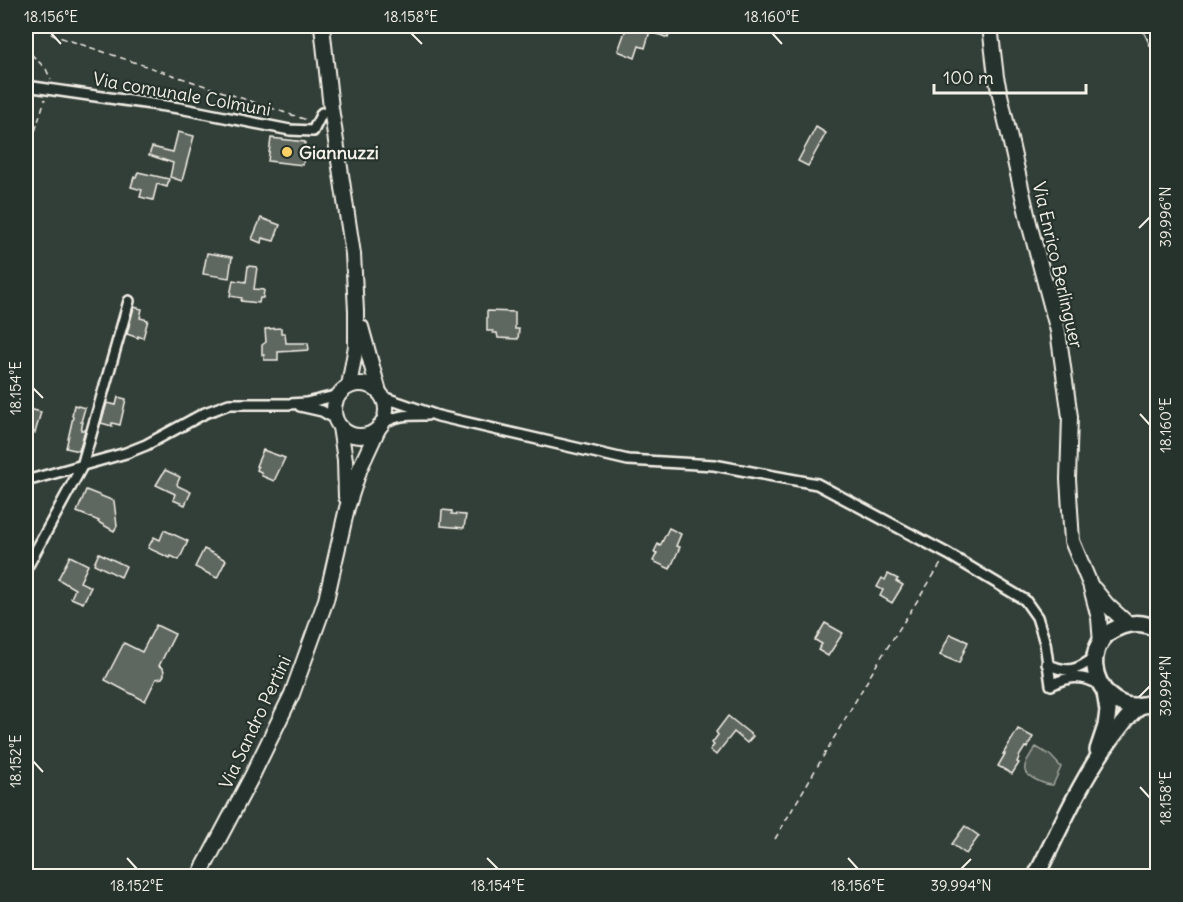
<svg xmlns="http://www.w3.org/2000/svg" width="1183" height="902" font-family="Delius,sans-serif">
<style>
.green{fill:#4c564f;stroke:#a0a49c;stroke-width:1.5}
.building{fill:#5f6861;stroke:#f4f1e8;stroke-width:1.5}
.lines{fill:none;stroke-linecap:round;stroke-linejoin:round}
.street-casing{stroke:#f4f1e8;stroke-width:14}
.secondary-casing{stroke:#f4f1e8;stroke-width:18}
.primary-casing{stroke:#f4f1e8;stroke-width:20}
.path{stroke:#f4f1e8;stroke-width:1.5;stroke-dasharray:6 4.5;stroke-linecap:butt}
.street{stroke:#26332d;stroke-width:9}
.secondary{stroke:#26332d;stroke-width:14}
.primary{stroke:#26332d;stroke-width:15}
.ticks{fill:none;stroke:#f4f1e8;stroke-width:2}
.poi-dot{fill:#ffd166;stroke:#26332d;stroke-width:2}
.labels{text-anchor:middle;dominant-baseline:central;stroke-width:4.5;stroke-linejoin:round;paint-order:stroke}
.street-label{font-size:18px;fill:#f4f1e8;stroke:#26332d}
.poi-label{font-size:18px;font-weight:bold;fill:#f4f1e8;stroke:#26332d;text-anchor:start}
.neatline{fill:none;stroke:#f4f1e8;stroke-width:2}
.ticks-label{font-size:15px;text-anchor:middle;fill:#f4f1e8}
</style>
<rect width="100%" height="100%" fill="#323e38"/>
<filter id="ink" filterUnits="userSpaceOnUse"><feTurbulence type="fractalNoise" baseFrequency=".0167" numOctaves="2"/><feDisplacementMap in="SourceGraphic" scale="12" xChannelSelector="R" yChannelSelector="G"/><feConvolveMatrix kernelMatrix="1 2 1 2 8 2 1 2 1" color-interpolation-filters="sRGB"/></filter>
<g filter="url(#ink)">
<!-- green -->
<path class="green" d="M1036,747L1050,755L1061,767L1053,785C1045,785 1041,782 1034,779C1033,778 1027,775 1026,773C1021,767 1032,752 1036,747Z"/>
<!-- building -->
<g class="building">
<polygon points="627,26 672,26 668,38 650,31 645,48 639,46 635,58 618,51"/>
<polygon points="816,127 826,133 808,166 798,161"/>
<polygon points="178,132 194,136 182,181 170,177 173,163 149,155 152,147 173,152"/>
<polygon points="271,138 305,142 303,165 268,161"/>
<polygon points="138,172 169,179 167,187 157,184 153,200 140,197 142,190 131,187 134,177 136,177"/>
<polygon points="261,218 280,225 274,241 262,238 261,243 252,239"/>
<polygon points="207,253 232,257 229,278 203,274"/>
<polygon points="248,266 257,267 254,289 264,290 263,298 260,298 259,303 241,301 242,298 230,296 233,280 246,282"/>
<polygon points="134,307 142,309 140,318 148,320 143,338 138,336 138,338 127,334"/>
<polygon points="487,311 515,312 515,329 519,329 518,339 498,338 497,333 493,333 493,331 487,331"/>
<polygon points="281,328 281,333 285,333 286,343 308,343 309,350 278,352 278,360 264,360 264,355 262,355 262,345 266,342 265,329"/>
<polygon points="118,397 126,399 120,425 112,423 112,426 101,423 107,403 116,405"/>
<polygon points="74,405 85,408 81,422 83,422 81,430 85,430 79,451 66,448 73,417 72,416"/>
<polygon points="26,408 41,412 35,433 33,432 28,450 26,450"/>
<polygon points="263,450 285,458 274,481 262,476 261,472 257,470 258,467 256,466"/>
<polygon points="165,470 180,477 177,484 178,486 191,492 185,505 173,500 175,494 156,485"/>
<polygon points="86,490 114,501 117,526 114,531 98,522 99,521 77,512"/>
<polygon points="442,510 452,511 452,514 466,515 464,528 441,526"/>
<polygon points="669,528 681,534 676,546 680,547 670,569 653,561 657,553 654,552 658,544 660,546"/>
<polygon points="164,530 188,541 179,560 171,556 170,558 148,548 154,537 160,540"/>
<polygon points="204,549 226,560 217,578 195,567"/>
<polygon points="99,553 126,566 121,577 94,564"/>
<polygon points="70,556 88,565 80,582 91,587 83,603 71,598 75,589 58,579"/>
<polygon points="888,574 898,579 896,581 903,585 892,603 880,596 883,590 877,587 882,578 885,580"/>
<polygon points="825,623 843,633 828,656 818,650 822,644 815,640"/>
<polygon points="156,625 175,634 159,666 163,668 164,672 164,675 162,678 156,679 145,701 105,680 124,643 142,652"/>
<polygon points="950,634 968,642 959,663 940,655"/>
<polygon points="728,716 753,736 747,743 734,732 716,755 710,750 714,745 712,743 718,735 716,732"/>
<polygon points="1018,729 1033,737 1027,748 1025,747 1020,755 1017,762 1019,763 1012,774 998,766 1005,754 1003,754"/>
<polygon points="965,826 979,836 966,854 952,844"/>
</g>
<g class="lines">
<!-- street casing -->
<g class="street-casing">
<g id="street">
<polyline points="26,86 179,108 290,130 313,131 322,113"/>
<path d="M383,397L438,416L628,460L714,465L817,484L948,554L1025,600L1037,617L1045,643L1051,685C1068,676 1082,674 1100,685"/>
<polyline points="300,406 322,411 336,419"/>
<path d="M381,425C395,414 411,415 427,415"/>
<polyline points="26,481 126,453 146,445 205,413 229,404 289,404 306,403 339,395"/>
<polyline points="26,569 82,466 129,301"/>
<path d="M1047,664C1068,674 1077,671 1095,657"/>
</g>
</g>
<!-- secondary casing -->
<g class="secondary-casing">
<g id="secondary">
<polyline points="322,26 331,108 353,254 356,311 356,346 349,386"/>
<polyline points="990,26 996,77 1029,223 1058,331 1070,417 1068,479 1072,541 1090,584 1099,618 1101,643"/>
<polyline points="1150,26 1158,43"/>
<polyline points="361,327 379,392"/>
<circle cx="360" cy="410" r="26"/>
<polyline points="340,427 345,460 346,497"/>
<polyline points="1094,589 1107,605 1128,624"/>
<polyline points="199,876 252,776 292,694 326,600 347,508 360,468 378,429"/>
</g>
</g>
<!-- primary casing -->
<g class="primary-casing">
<g id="primary">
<path d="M1158,630C1147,623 1134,622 1122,626C1066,645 1105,731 1158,699"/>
<polyline points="1098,750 1106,726 1108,711 1105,692"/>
<path d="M1036,876C1060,829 1081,779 1113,736C1122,725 1129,713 1141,705"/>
</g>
</g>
<!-- path -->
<g class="path">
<polyline points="26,35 31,27 39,26 53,35 307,120"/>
<polyline points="26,45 30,53 46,69 51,80"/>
<polyline points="26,161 45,99"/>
<polyline points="775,839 880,659 942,562"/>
</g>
<!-- street -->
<use href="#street" class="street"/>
<!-- secondary -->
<use href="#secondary" class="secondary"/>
<!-- primary -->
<use href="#primary" class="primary"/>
</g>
</g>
<!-- ticks -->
<path class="ticks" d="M51,33L61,44M411,33L422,44M772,33L782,44M1139,228L1150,217M33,388L43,398M1140,414L1150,425M1139,697L1150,686M33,761L43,772M1140,787L1150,798M127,858L137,869M487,858L498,869M848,858L858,869M961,869L971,859"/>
<!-- markers -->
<circle class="poi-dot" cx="287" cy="152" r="6"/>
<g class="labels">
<!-- street labels -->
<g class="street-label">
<text transform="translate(182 94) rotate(10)">Via comunale Colmuni</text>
<text transform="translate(1058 265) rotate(77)">Via Enrico Berlinguer</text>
<text transform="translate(255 722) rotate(-65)">Via Sandro Pertini</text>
</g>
<!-- poi labels -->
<g class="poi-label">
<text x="299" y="152">Giannuzzi</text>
</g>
</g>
<!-- margin -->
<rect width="1183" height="902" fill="none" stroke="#26332d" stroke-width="66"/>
<!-- scale -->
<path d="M934 84v9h152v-9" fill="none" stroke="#f4f1e8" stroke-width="3"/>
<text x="943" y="84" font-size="18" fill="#f4f1e8" stroke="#26332d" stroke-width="4.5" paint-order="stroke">100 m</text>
<rect x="33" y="33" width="1117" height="836" class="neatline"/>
<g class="ticks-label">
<text x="51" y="22">18.156°E</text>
<text x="411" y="22">18.158°E</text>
<text x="772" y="22">18.160°E</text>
<text transform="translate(1166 217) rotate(-90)" y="5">39.996°N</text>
<text transform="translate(16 388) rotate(-90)" y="5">18.154°E</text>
<text transform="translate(1166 425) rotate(-90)" y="5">18.160°E</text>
<text transform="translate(1166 686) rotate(-90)" y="5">39.994°N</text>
<text transform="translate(16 761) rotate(-90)" y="5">18.152°E</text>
<text transform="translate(1166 798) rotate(-90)" y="5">18.158°E</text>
<text x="137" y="891">18.152°E</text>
<text x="498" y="891">18.154°E</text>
<text x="858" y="891">18.156°E</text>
<text x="961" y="891">39.994°N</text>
</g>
</svg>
